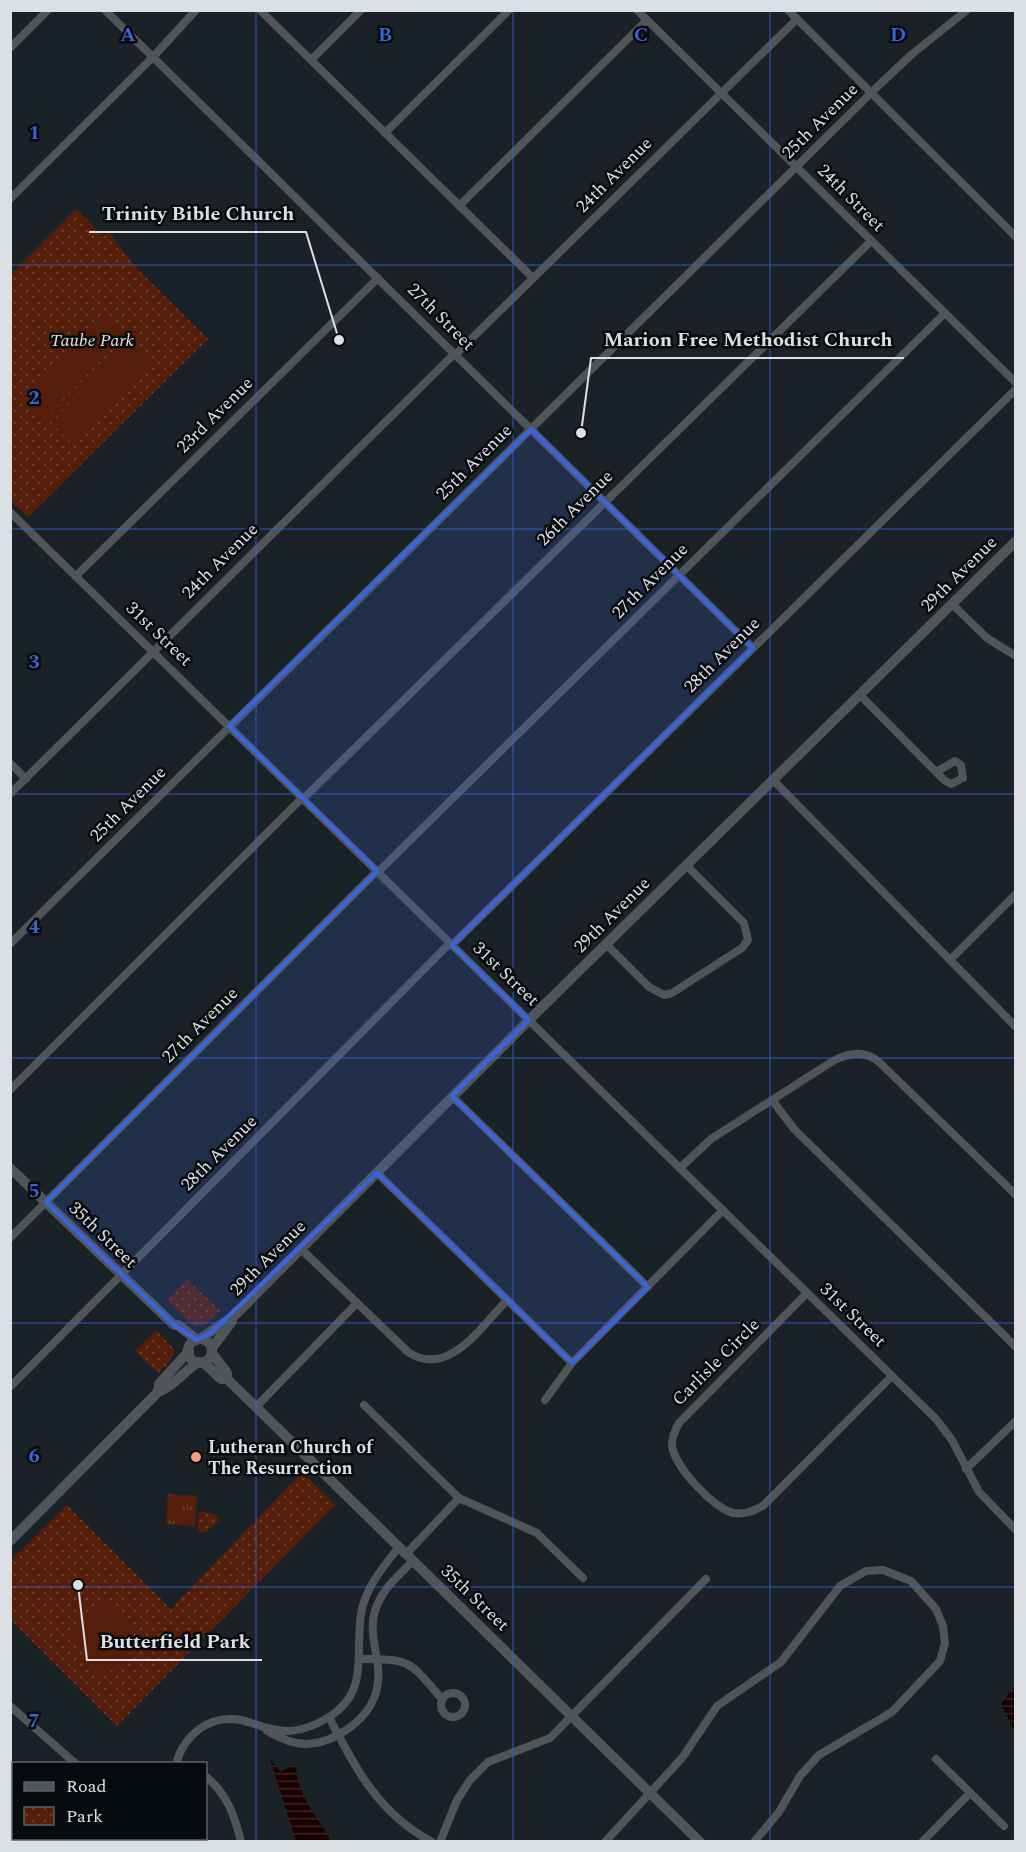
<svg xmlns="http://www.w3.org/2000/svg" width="1026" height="1852" font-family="Spectral,serif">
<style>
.grass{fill:url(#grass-tufts)}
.park{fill:url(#park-dots)}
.garden{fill:#551e0a}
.water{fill:url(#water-rules)}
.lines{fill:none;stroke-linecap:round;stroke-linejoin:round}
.minor{stroke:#525558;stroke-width:8}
.tertiary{stroke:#525558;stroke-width:10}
.marked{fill:#3a64da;fill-opacity:0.2;stroke:#3a64da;stroke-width:4.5;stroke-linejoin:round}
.grid{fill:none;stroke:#3a64da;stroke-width:1.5;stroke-opacity:0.55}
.poi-dot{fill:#f39f83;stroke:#080b0d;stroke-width:2}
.labels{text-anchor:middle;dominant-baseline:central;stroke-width:5;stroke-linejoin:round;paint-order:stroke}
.street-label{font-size:18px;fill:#dce0e4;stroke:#080b0d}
.park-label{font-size:18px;font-style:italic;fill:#f3ddd5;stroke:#080b0d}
.poi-label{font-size:18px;font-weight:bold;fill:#dce0e4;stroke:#080b0d;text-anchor:start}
.grid-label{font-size:20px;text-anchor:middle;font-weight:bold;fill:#3a64da;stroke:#080b0d;stroke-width:5;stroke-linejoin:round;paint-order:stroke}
.leader{fill:none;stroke:#dce0e4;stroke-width:2}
.callout-dot{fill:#dce0e4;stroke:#080b0d;stroke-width:2}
.callout-label{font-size:20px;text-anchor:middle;font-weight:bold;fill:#dce0e4;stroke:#080b0d;stroke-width:5;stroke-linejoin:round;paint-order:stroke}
</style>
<defs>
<pattern id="grass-tufts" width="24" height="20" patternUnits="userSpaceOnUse" patternTransform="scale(1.5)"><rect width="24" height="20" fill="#551e0a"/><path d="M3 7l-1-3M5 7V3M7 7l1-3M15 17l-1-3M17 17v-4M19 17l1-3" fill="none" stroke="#6d3e2e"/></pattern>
<pattern id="park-dots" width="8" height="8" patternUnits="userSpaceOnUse" patternTransform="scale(1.5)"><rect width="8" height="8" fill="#551e0a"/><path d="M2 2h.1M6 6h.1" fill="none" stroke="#6d3e2e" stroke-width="1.8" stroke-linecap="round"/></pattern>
<pattern id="water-rules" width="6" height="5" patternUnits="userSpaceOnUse" patternTransform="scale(1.5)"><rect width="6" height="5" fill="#1b0000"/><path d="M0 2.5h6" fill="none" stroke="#3c2525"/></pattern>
</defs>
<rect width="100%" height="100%" fill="#1b2227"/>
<!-- grass -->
<polygon class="grass" points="168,1494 197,1496 195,1526 166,1524"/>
<!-- park -->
<g class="park">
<polygon points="76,209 103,236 109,232 135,267 208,339 28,517 11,500 11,274"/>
<polygon points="187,1279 220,1311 203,1326 193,1326 167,1300"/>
<polygon points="156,1330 175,1350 170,1361 158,1373 135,1351"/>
<polygon points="302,1472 335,1505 117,1726 11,1620 11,1560 67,1505 171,1609"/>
<polygon points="199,1512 212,1513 220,1519 206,1532 197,1532"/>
</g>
<!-- garden -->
<g class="garden">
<polygon points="106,314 126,334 45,418 25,398"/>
<polygon points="132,340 152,360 71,443 51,423"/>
<path d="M108,1598C145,1631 142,1652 101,1677L69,1634Z"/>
</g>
<!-- water -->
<g class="water">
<polygon points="1015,1686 1015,1732 1001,1704"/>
<path d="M270,1759L281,1772L292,1765L296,1768C298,1797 318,1817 331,1841H296Z"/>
</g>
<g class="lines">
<!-- minor -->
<g class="minor">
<polyline points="105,10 753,648"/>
<polyline points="260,10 533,278"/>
<polyline points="637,10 1016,383"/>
<polyline points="788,10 1016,237"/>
<polyline points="10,48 48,10"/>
<polyline points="311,60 361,10"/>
<polyline points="385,133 509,10"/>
<polyline points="10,199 153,57 196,10"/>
<polyline points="459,206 647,20"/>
<polyline points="455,355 797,19"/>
<polyline points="10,512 936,1419 952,1440 979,1492 1016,1530"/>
<polyline points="76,576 378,278"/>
<polyline points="952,604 987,638 1016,656"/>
<polyline points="860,695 944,780 951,784 963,778 961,765 955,761 936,772"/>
<polyline points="10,763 26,779"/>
<polyline points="773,780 1016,1027"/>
<polyline points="10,794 454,354"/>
<polyline points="303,799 871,241"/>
<polyline points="378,872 945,313"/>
<polyline points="10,944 877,87 911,55 967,10"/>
<polyline points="606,944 649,987 664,995 672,993 742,948 748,940 744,923 686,865"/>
<polyline points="452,945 1016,389"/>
<polyline points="950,960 1016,894"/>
<polyline points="10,1090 302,798"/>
<polyline points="452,1096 648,1287"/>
<polyline points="772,1100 794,1129 1016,1347"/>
<path d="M680,1168L711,1139L833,1061C848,1053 865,1050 879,1062L1016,1195"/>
<polyline points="377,1173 572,1363"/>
<polyline points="10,1238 377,871"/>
<path d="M301,1249L408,1352C448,1379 482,1326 507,1300"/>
<path d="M807,1293L679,1423C675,1430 672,1436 672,1445C673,1465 713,1508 733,1513C745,1515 754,1511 764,1505L892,1376"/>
<polyline points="10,1387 450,943"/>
<polyline points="545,1400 572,1363 723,1210"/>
<polyline points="364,1405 459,1498 537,1533 583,1578"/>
<polyline points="256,1407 357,1303"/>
<polyline points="966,1469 1016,1421"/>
<polyline points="406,1554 459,1498"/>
<path d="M361,1659C412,1659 409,1661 442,1699"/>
<circle cx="453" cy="1705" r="12"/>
<polyline points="10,1706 76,1764"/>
<path d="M329,1717C355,1768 379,1814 432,1842"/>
<path d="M267,1731C279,1737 291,1744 306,1744C335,1743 371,1719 377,1688C383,1662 367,1637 375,1611C381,1590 398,1576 413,1561"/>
<polyline points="936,1759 1004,1826"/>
<path d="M176,1764C184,1735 209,1714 241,1720C257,1724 273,1732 290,1731C303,1730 318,1724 329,1717C372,1690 353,1649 362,1609C368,1584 384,1566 399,1547"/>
<path d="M206,1777C227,1793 235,1817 241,1842"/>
<polyline points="94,1842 98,1838"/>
<polyline points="440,1842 457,1800 470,1780 488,1762 550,1738 706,1579"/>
<polyline points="605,1842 682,1758 717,1706 781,1662 840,1586 866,1571 883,1570 911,1581 936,1609 943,1626 945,1643 940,1661 892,1712 819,1755 800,1776 779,1812 754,1842"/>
<polyline points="922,1842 970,1793"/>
</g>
<!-- tertiary -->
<g class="tertiary">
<polyline points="10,1168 174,1325 178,1325 197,1340"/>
<polyline points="200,1339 235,1315 529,1020 1016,541"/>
<circle cx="200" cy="1351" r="12"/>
<polyline points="212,1348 232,1321"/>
<polyline points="212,1353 227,1373 227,1379"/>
<polyline points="203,1362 221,1379 227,1379 256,1407 700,1842"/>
<polyline points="158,1392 159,1384 189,1351"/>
<path d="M10,1541L158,1392C173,1387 185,1370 199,1362"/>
</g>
</g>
<!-- marked area -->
<path class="marked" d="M531,429L753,648L452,945L529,1020L452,1096L648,1287L572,1363L377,1173L211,1333L197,1340L174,1325L46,1202L377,871L229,726Z"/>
<!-- grid -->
<path class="grid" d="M256,10V1842M513,10V1842M770,10V1842M10,265H1016M10,529H1016M10,794H1016M10,1058H1016M10,1323H1016M10,1587H1016"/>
<!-- markers -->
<circle class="poi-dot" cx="196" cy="1457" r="6"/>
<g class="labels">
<!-- street labels -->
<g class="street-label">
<text transform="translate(820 121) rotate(-45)">25th Avenue</text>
<text transform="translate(614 175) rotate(-45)">24th Avenue</text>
<text transform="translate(851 198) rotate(45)">24th Street</text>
<text transform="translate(441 317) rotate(45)">27th Street</text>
<text transform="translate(215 415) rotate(-45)">23rd Avenue</text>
<text transform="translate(474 462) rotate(-45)">25th Avenue</text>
<text transform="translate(575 508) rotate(-45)">26th Avenue</text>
<text transform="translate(220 561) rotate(-45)">24th Avenue</text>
<text transform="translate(959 574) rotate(-45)">29th Avenue</text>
<text transform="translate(650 581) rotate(-45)">27th Avenue</text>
<text transform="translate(159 634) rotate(44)">31st Street</text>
<text transform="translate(722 655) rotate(-45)">28th Avenue</text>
<text transform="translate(128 804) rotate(-45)">25th Avenue</text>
<text transform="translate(612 915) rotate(-45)">29th Avenue</text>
<text transform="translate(506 974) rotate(44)">31st Street</text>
<text transform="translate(200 1025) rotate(-45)">27th Avenue</text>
<text transform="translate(219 1153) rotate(-45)">28th Avenue</text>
<text transform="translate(103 1235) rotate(44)">35th Street</text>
<text transform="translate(268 1258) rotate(-45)">29th Avenue</text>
<text transform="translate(853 1315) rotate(44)">31st Street</text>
<text transform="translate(716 1362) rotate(-45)">Carlisle Circle</text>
<text transform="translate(475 1598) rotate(44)">35th Street</text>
</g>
<!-- park labels -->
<g class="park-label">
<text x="92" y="340">Taube Park</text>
</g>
<!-- poi labels -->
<g class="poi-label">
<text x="208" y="1447">Lutheran Church of<tspan x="208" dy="21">The Resurrection</tspan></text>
</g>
</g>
<g class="grid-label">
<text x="128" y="41">A</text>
<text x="385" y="41">B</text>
<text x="641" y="41">C</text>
<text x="898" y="41">D</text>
<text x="34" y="139">1</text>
<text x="34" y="404">2</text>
<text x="34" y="668">3</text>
<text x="34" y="933">4</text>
<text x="34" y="1197">5</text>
<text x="34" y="1462">6</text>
<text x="34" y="1727">7</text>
</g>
<!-- callouts -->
<path class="leader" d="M339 340L306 232H89M581 433L591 358H904M78 1585L87 1660H262"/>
<g class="callout-dot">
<circle cx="339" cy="340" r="6"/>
<circle cx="581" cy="433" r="6"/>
<circle cx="78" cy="1585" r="6"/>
</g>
<g class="callout-label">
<text x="198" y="220">Trinity Bible Church</text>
<text x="748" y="346">Marion Free Methodist Church</text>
<text x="175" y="1648">Butterfield Park</text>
</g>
<!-- border -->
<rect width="1026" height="1852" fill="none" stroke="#dce0e4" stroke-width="24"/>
<!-- legend -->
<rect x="12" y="1762" width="195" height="78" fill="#080b0d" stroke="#5d6063" stroke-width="1.5"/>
<rect x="24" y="1782" width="30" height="9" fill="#525558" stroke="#5d6063" stroke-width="1.5"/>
<text x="66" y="1792" font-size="18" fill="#dce0e4">Road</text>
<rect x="24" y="1807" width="30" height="18" fill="url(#park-dots)" stroke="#5d6063" stroke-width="1.5"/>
<text x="66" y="1822" font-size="18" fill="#dce0e4">Park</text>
</svg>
